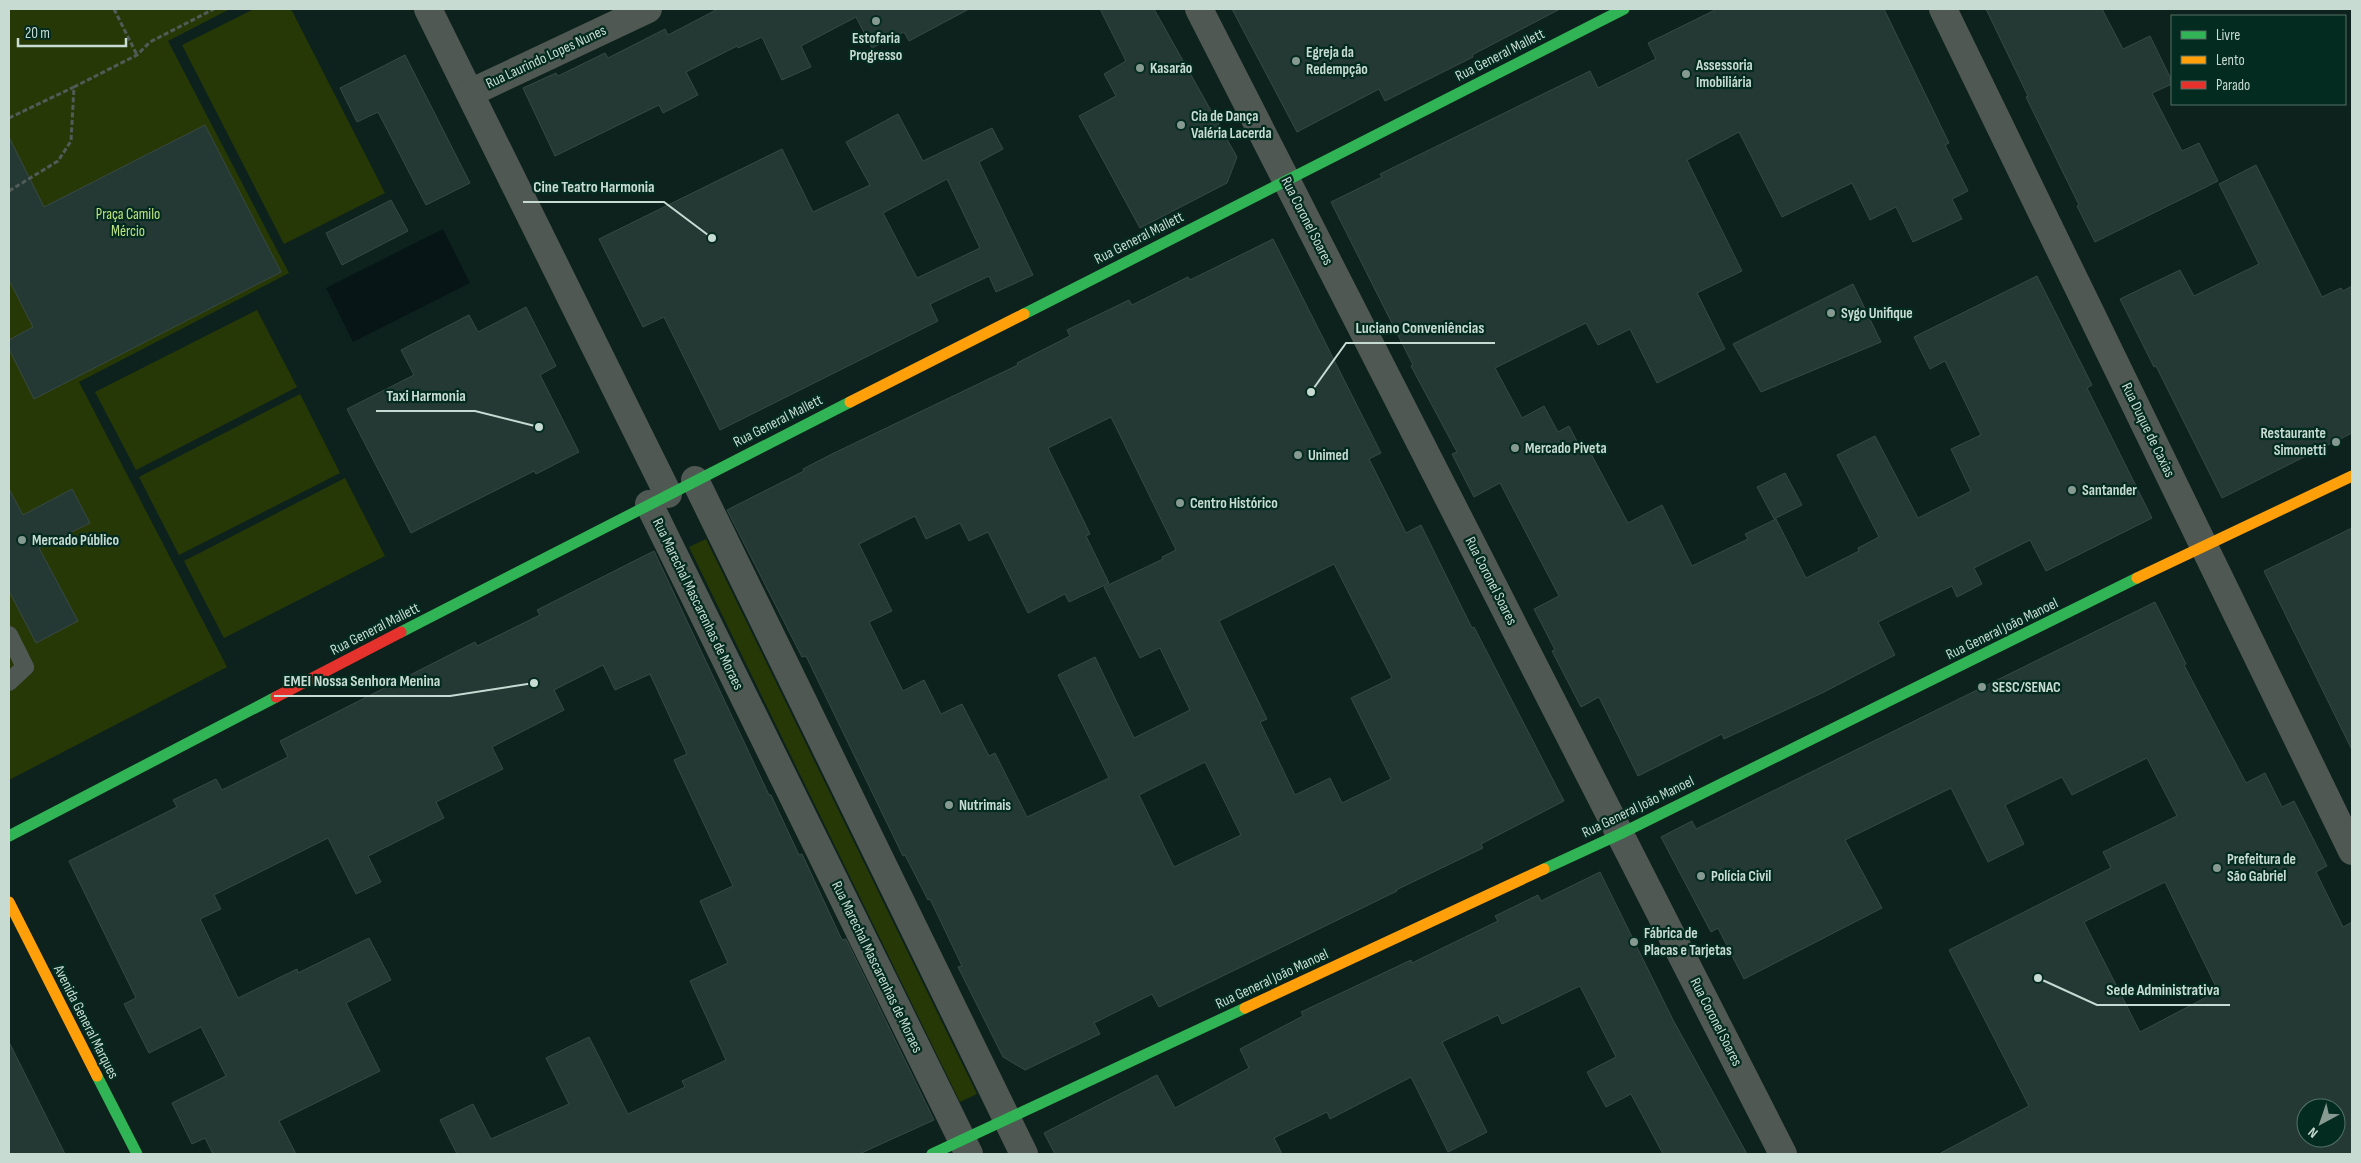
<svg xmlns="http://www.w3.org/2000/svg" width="2361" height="1163" font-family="'Sofia Sans Condensed',sans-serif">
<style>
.green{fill:#273807}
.water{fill:#071517}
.building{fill:#243934;stroke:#384945;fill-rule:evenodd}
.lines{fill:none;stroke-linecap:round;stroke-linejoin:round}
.path{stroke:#505b57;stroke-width:3;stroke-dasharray:5 2.5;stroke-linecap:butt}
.lane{stroke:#4f5853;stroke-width:18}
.street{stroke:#4f5853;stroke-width:28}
.fast{stroke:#30b455;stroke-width:11}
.slow{stroke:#ff9f0a;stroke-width:11}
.jam{stroke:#e5322d;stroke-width:11}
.poi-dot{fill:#869a92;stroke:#042b1f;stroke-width:2}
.labels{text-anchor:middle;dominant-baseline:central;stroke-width:4.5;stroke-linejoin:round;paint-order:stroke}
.poi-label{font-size:15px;font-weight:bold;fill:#c7dbd2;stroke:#042b1f;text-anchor:start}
.street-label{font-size:15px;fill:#c7dbd2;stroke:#042b1f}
.park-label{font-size:15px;fill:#bee382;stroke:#042b1f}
.leader{fill:none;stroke:#c7dbd2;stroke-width:2}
.callout-dot{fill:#c7dbd2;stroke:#042b1f;stroke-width:2}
.callout-label{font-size:16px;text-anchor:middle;font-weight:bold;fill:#c7dbd2;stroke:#042b1f;stroke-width:4.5;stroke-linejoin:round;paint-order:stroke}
</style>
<rect width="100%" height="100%" fill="#0d221c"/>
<!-- green -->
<g class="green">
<polygon points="9,9 230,9 168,41 289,273 79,382 227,667 9,780"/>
<polygon points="254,9 291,9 385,193 284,244 182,45"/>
<polygon points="257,310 297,387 136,470 95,392"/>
<polygon points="300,394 340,473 179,555 139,477"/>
<polygon points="345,478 385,556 224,638 184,561"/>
<polygon points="706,539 977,1094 960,1102 689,547"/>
</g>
<!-- water -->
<polygon class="water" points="443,229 470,283 353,342 326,288"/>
<!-- building -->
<g class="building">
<polygon points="718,9 969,9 909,41 904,32 872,48 856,17 801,46 811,67 782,80 762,37 738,48 737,46 686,72 698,95 663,113 659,105 555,156 523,88 556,73 558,76 605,53 608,58 665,29 668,35"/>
<polygon points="1100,9 1154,9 1237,157 1227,183 1140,228 1079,116 1116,96 1104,74 1126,61"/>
<polygon points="1232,9 1560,9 1472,55 1473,57 1385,101 1379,89 1297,132"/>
<polygon points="1717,9 1884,9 1949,143 1945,145 1968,191 1952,199 1962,219 1913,242 1896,207 1870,220 1852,183 1782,217 1739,132 1687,160 1742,271 1697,293 1725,349 1657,383 1630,329 1598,345 1586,323 1495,368 1522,418 1544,406 1558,432 1569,426 1583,453 1589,450 1628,523 1662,505 1692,566 1748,539 1745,534 1776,519 1806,578 1859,551 1858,548 1879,537 1837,455 1875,436 1918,518 1971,491 1951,449 1981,435 1945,361 1930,369 1914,337 2037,276 2092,385 2087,388 2152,518 2046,571 2030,540 1974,568 1982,584 1957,597 1952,586 1878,622 1895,655 1824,692 1724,739 1722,734 1638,776 1599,697 1581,707 1552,651 1555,650 1534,609 1559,596 1500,483 1474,497 1452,454 1457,452 1411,366 1413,365 1331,202 1382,177 1380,174 1590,71 1598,88 1656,59 1648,43"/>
<polygon points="1986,9 2102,9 2123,49 2150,36 2172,81 2172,84 2152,93 2182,151 2199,143 2218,181 2095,242 2077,206 2079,205 2026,97 2028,96"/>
<polygon points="405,55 470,183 426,205 378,112 357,122 340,88"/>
<path d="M898,114L923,161L992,128L1003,149L979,162L1033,275L996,292L989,276L930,304L938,321L720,430L664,317L643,327L599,239L782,149L813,212L870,185L846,142ZM947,179L980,248L917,278L883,213Z"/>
<polygon points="205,125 281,272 34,399 9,349 9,340 33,327 9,280 9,137 44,207"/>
<polygon points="2256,165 2322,297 2341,288 2343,291 2352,286 2352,433 2222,498 2156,366 2154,367 2120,299 2180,270 2194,296 2259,264 2219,184"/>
<polygon points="391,200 408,231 342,265 326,233"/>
<path d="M1273,239L1381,453L1369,459L1406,533L1421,525L1472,628L1474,627L1564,801L1481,844L1483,848L1396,890L1397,891L1159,1007L1152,994L1094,1023L1100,1034L1025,1070L1003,1057L958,967L962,966L930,899L928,900L905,855L903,856L822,689L806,656L802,657L727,510L804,471L803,469L832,454L1018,365L1017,363L1070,336L1067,330L1129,300L1132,305L1188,277L1190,280ZM1111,417L1176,550L1162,557L1163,559L1104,587L1140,658L1160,648L1190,710L1134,738L1095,657L1058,675L1109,778L1027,817L995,753L989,756L962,704L941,714L924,680L903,691L869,622L892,611L859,544L915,516L926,539L960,523L969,541L988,532L1028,613L1065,594L1069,602L1109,583L1086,536L1090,534L1048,448ZM1334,564L1392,678L1351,698L1391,779L1342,803L1330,778L1295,795L1260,722L1267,719L1219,621ZM1205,762L1241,835L1174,867L1139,795Z"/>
<polygon points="1853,284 1881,342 1761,392 1733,344"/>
<polygon points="526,307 556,366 540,375 579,452 536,474 534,471 411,533 347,409 414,375 401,350 469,315 478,332"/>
<polygon points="1785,473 1802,505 1774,519 1757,487"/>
<polygon points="9,489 23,515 72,489 90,523 39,548 78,621 36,643 9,591"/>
<polygon points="2352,528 2352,750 2264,571"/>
<polygon points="654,551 769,795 771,795 799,855 802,854 842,940 846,939 934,1120 859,1154 457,1154 440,1120 473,1104 491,1139 569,1104 546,1058 589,1037 628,1114 685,1087 682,1081 726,1060 690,981 728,963 700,901 733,886 674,760 687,754 650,674 615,690 603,665 554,690 564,710 492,747 503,769 436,802 444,818 368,856 381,882 356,894 328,838 214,895 221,909 200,919 238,998 297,969 298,973 369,938 391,980 346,1003 380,1071 279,1121 296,1154 213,1154 205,1138 192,1144 172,1103 226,1076 201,1027 149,1053 124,1004 136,998 69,861 177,807 173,800 216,779 222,790 288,757 280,741 475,642 477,646 540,615 537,610"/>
<path d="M2155,602L2186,664L2184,665L2246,783L2265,773L2282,807L2294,801L2327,866L2316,872L2343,927L2352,922V1154H1939L2029,1106L1949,950L2111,868L2103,852L2177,816L2147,758L2072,795L2062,777L2005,805L2024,844L1988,862L1951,788L1845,840L1882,908L1744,979L1718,928L1711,932L1661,837L1692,821L1696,829ZM2165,882L2218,991L2140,1032L2084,922ZM2306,1108H2336V1138H2306Z"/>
<polygon points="1600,872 1673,1020 1747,1154 1663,1154 1631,1094 1606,1107 1587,1072 1616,1057 1580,986 1502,1024 1498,1015 1442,1042 1487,1132 1448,1152 1411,1077 1330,1119 1327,1112 1274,1138 1282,1154 1055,1154 1044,1133 1157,1075 1175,1108 1249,1068 1240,1049 1303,1016 1301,1012 1411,960 1412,963 1498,921 1495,916 1538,895 1541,901"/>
<polygon points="9,1042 65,1154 9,1154"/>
</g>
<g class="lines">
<!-- path -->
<g class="path">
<polyline points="114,9 137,55"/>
<polyline points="9,118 74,87"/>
<polyline points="9,191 58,161 71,141 74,87 137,55 150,42 214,9"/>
</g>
<!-- lane -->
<polyline class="lane" points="9,635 25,667 9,682"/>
<!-- street -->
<g class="street">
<polyline points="428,9 668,494"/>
<polyline points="1199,9 1783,1154"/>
<polyline points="1943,9 2352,851"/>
<polyline points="470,93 648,9"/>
<polyline points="695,480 1024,1154"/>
<polyline points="649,504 969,1154"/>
</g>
<!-- fast -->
<g class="fast">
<polyline points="1024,314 1624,9"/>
<polyline points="401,632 850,402"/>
<polyline points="9,836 276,697"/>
<polyline points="1544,869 1620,834 2137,578"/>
<polyline points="97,1076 137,1154"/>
<polyline points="932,1154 1245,1008"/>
</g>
<!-- slow -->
<g class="slow">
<polyline points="850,402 1024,314"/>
<polyline points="2137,578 2352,476"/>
<polyline points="9,902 97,1076"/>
<polyline points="1245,1008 1544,869"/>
</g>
<!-- jam -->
<polyline class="jam" points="276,697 401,632"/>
</g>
<!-- markers -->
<g class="poi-dot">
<circle cx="876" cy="21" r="5"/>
<circle cx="1296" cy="61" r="5"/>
<circle cx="1140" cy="68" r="5"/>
<circle cx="1686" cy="74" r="5"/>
<circle cx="1181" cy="125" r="5"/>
<circle cx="1831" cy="313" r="5"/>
<circle cx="2336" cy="442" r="5"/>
<circle cx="1515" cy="448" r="5"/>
<circle cx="1298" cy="455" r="5"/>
<circle cx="2072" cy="490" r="5"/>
<circle cx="1180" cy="503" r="5"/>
<circle cx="22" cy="540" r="5"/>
<circle cx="1982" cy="687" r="5"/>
<circle cx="949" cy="805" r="5"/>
<circle cx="2217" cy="868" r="5"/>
<circle cx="1701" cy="876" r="5"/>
<circle cx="1634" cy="942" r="5"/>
</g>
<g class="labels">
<!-- poi labels -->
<g class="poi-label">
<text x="876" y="38" text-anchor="middle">Estofaria<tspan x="876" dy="17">Progresso</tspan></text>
<text x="1306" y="52">Egreja da<tspan x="1306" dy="17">Redempção</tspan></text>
<text x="1696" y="65">Assessoria<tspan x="1696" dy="17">Imobiliária</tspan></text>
<text x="1150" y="68">Kasarão</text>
<text x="1191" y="116">Cia de Dança<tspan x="1191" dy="17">Valéria Lacerda</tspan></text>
<text x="1841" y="313">Sygo Unifique</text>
<text x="2326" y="433" text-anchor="end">Restaurante<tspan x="2326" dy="17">Simonetti</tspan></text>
<text x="1525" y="448">Mercado Piveta</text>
<text x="1308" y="455">Unimed</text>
<text x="2082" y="490">Santander</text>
<text x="1190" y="503">Centro Histórico</text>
<text x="32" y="540">Mercado Público</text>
<text x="1992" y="687">SESC/SENAC</text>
<text x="959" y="805">Nutrimais</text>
<text x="2227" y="859">Prefeitura de<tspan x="2227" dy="17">São Gabriel</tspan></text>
<text x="1711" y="876">Polícia Civil</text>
<text x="1644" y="933">Fábrica de<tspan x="1644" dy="17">Placas e Tarjetas</tspan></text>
</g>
<!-- street labels -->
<g class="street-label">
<text transform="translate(1500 55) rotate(-27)">Rua General Mallett</text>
<text transform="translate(546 57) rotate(-25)">Rua Laurindo Lopes Nunes</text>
<text transform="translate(1307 221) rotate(63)">Rua Coronel Soares</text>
<text transform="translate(1139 238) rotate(-27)">Rua General Mallett</text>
<text transform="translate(778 421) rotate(-27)">Rua General Mallett</text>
<text transform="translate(2148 430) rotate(64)">Rua Duque de Caxias</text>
<text transform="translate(1491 581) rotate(63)">Rua Coronel Soares</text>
<text transform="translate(698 604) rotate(64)">Rua Marechal Mascarenhas de Moraes</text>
<text transform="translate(375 629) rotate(-27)">Rua General Mallett</text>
<text transform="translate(2002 629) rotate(-26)">Rua General João Manoel</text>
<text transform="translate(1638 807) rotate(-26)">Rua General João Manoel</text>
<text transform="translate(877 967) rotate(64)">Rua Marechal Mascarenhas de Moraes</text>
<text transform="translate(1272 979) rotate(-25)">Rua General João Manoel</text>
<text transform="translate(86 1022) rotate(63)">Avenida General Marques</text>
<text transform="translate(1716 1022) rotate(63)">Rua Coronel Soares</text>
</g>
<!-- park labels -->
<g class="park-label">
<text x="128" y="214">Praça Camilo<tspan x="128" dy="17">Mércio</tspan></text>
</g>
</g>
<!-- callouts -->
<path class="leader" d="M712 238L664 202H523M1311 392L1346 343H1495M539 427L475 411H376M534 683L450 696H274M2038 978L2097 1005H2230"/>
<g class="callout-dot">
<circle cx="712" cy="238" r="5"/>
<circle cx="1311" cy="392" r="5"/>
<circle cx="539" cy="427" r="5"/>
<circle cx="534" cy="683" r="5"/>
<circle cx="2038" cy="978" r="5"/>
</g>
<g class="callout-label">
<text x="594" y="192">Cine Teatro Harmonia</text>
<text x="1420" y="333">Luciano Conveniências</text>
<text x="426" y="401">Taxi Harmonia</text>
<text x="362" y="686">EMEI Nossa Senhora Menina</text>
<text x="2163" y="995">Sede Administrativa</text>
</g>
<!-- border -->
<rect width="2361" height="1163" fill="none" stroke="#c7dbd2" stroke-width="20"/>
<!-- legend -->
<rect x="2171" y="15" width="175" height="90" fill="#042b1f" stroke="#527167"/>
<rect x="2181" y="31" width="25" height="8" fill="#30b455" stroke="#527167"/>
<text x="2216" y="40" font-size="15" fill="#c7dbd2">Livre</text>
<rect x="2181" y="56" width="25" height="8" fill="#ff9f0a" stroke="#527167"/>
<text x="2216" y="65" font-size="15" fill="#c7dbd2">Lento</text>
<rect x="2181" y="81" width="25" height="8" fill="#e5322d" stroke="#527167"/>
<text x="2216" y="90" font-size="15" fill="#c7dbd2">Parado</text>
<!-- north arrow -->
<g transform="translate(2321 1123) rotate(220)"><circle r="24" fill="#042b1f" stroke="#527167"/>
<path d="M0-4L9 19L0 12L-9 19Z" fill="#869a92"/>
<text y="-8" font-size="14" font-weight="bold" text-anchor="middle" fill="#c7dbd2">N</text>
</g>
<!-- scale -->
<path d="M18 38v8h108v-8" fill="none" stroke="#c7dbd2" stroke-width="2.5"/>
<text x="25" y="38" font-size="15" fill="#c7dbd2" stroke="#042b1f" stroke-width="4" paint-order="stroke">20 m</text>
</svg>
